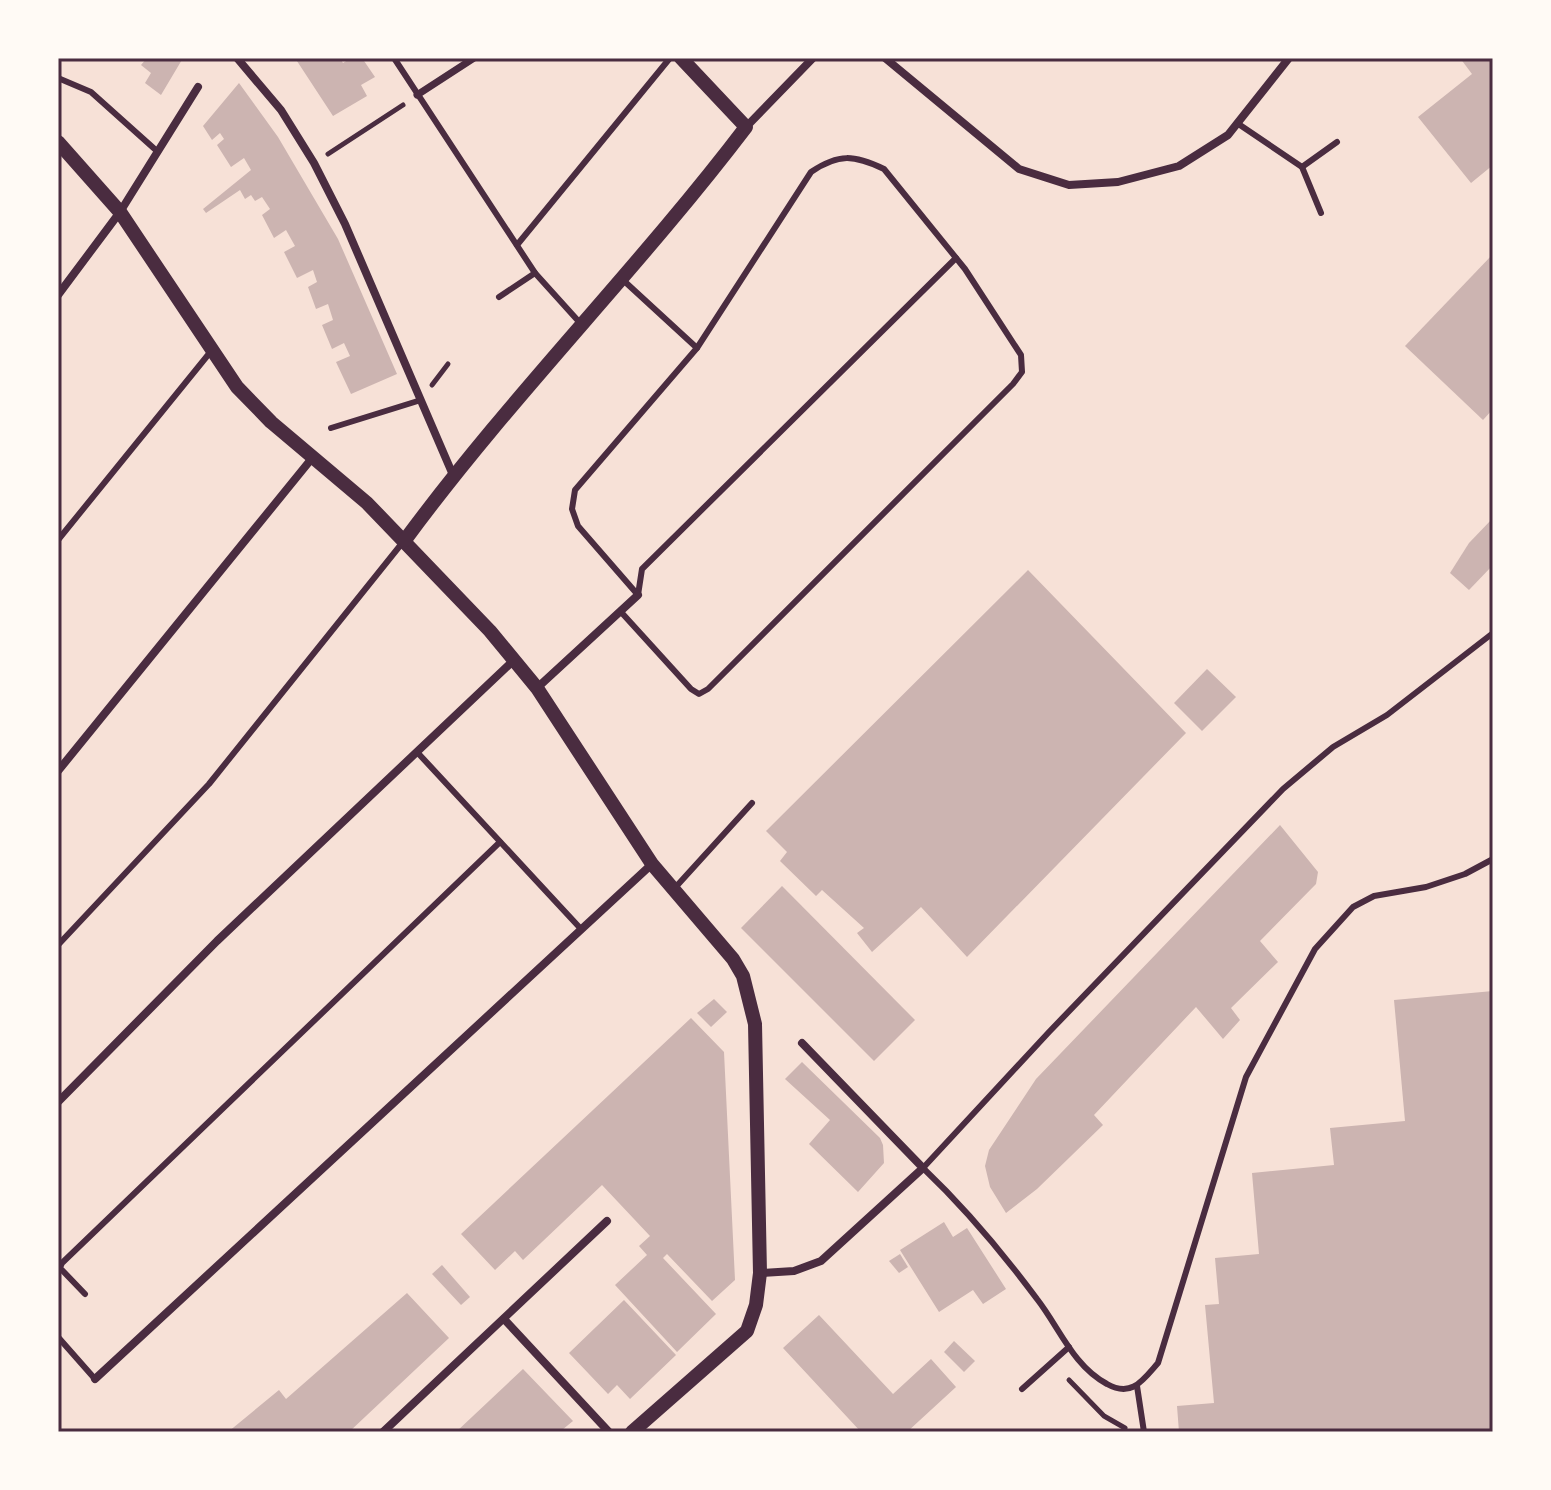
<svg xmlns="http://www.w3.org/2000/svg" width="1551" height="1490" font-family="Cabin,sans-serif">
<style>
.building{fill:#ccb4b1}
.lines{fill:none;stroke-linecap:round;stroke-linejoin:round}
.path{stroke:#4a2c40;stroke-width:5}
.service{stroke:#4a2c40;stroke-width:6}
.pedestrian{stroke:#4a2c40;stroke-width:7}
.minor{stroke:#4a2c40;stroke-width:8}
.tertiary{stroke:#4a2c40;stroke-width:14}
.neatline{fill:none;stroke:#4a2c40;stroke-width:3}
</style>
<rect width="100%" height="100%" fill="#f7e1d7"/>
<!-- building -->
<g class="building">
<polygon points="147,58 183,58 161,95 145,83 151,73 141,65"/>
<polygon points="295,58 340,58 343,63 351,58 362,58 375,77 361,85 367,96 333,116"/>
<polygon points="1460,58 1493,58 1493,165 1471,183 1418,117 1472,74"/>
<polygon points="239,83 278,137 338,239 397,374 351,394 336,362 350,356 344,343 332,349 322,325 333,320 328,304 316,309 308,287 317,282 313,270 297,278 284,252 295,246 286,230 274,238 262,215 270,209 262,197 255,201 251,195 245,199 240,190 206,213 203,209 251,170 244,158 231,167 217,145 224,139 220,133 212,140 203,126"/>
<polygon points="1493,254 1493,409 1483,420 1405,346"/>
<polygon points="1493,518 1493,565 1469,590 1450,573 1469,543"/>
<polygon points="1028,570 1186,733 967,957 921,907 872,952 857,933 864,928 822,890 816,896 780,861 787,852 766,831"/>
<polygon points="1207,669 1236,697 1202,731 1174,703"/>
<polygon points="1280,825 1318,872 1316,884 1260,941 1278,962 1231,1008 1240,1020 1223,1039 1196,1007 1094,1115 1103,1125 1037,1189 1006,1213 990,1187 985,1166 989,1150 1036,1079"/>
<polygon points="782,886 915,1020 874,1061 741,928"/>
<polygon points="1493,991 1493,1432 1179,1432 1177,1406 1214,1403 1205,1305 1219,1304 1215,1258 1259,1254 1252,1173 1334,1165 1330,1128 1405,1121 1394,1000"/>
<polygon points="714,999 727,1012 711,1027 697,1013"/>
<polygon points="691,1018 724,1052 735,1280 712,1301 667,1254 663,1258 716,1314 677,1352 615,1285 647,1255 639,1246 650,1236 602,1185 523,1260 515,1251 495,1270 461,1234"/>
<polygon points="802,1062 880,1138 883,1145 884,1163 858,1192 809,1144 830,1120 785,1079"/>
<polygon points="944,1222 953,1237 967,1228 1006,1289 983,1304 973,1290 939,1312 900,1250"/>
<polygon points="900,1254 908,1267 899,1273 889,1261"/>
<polygon points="442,1265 470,1297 461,1305 432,1274"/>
<polygon points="407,1293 449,1338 349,1432 228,1432 279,1390 286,1399"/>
<polygon points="624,1300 676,1355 630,1399 617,1385 608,1394 569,1353"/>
<polygon points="819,1315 893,1394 931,1359 956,1387 907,1432 861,1432 783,1348"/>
<polygon points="954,1341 975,1361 964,1372 944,1352"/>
<polygon points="523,1369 573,1421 562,1430 564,1432 456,1432"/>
</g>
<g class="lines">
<!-- path -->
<g class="path">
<polyline points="328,154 403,105"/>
<polyline points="432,385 448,364"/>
<polyline points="1069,1380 1104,1416 1125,1428"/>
</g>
<!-- service -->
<g class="service">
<polyline points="394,58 535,273 581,324"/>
<polyline points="58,78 91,92 158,152"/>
<polyline points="1237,123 1302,167 1321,213"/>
<polyline points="1302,167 1337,142"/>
<polyline points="517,245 670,58"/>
<polyline points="623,280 697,348"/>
<polyline points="499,297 535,273"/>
<polyline points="331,428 421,400"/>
<polyline points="58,540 212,350"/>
<polyline points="638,595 642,569 956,258"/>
<path d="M621,612L691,689L699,694L708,689L1013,384L1022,372L1021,355L965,269L884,169C854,155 839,153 811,172L697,348L575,490L572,509L578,526L638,595"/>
<path d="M1493,633L1387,715L1333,747L1283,789L1049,1032L923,1168C965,1208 1002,1252 1037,1299C1059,1327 1073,1366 1107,1384C1132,1398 1143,1380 1158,1363L1246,1077L1315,949L1353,907L1374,896L1426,887L1465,874L1493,859"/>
<polyline points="417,752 581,929"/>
<polyline points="673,890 752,803"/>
<polyline points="58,945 209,784 403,542"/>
<polyline points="85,1294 60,1268 62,1263 500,842"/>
<polyline points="58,1337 95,1379"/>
<polyline points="1137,1386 1144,1432"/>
<polyline points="1022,1389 1069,1347"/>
</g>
<!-- pedestrian -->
<polyline class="pedestrian" points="417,95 474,58"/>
<!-- minor -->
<g class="minor">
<polyline points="237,58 281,110 314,163 345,224 453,475"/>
<polyline points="885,58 1019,169 1069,185 1118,182 1179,166 1228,135 1289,58"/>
<polyline points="746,127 813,58"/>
<polyline points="58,295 120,212 198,87"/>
<polyline points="537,688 638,595"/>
<polyline points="58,771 313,457"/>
<polyline points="58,1102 217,941 514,660"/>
<polyline points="760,1273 794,1271 821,1261 923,1168 802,1043"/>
<polyline points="504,1319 609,1432"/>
<polyline points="95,1379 652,864"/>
<polyline points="383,1432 607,1221"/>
</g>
<!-- tertiary -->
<g class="tertiary">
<polyline points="58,142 120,212 237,387 271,422 367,503 490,631 537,688 652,864 733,959 743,976 755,1024 760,1273 756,1305 747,1331 632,1432"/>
<path d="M405,540C511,396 638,269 746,127L681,58"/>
</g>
</g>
<!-- border -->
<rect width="1551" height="1490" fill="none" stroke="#fffaf5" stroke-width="120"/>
<rect x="60" y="60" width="1431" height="1370" class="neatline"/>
</svg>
